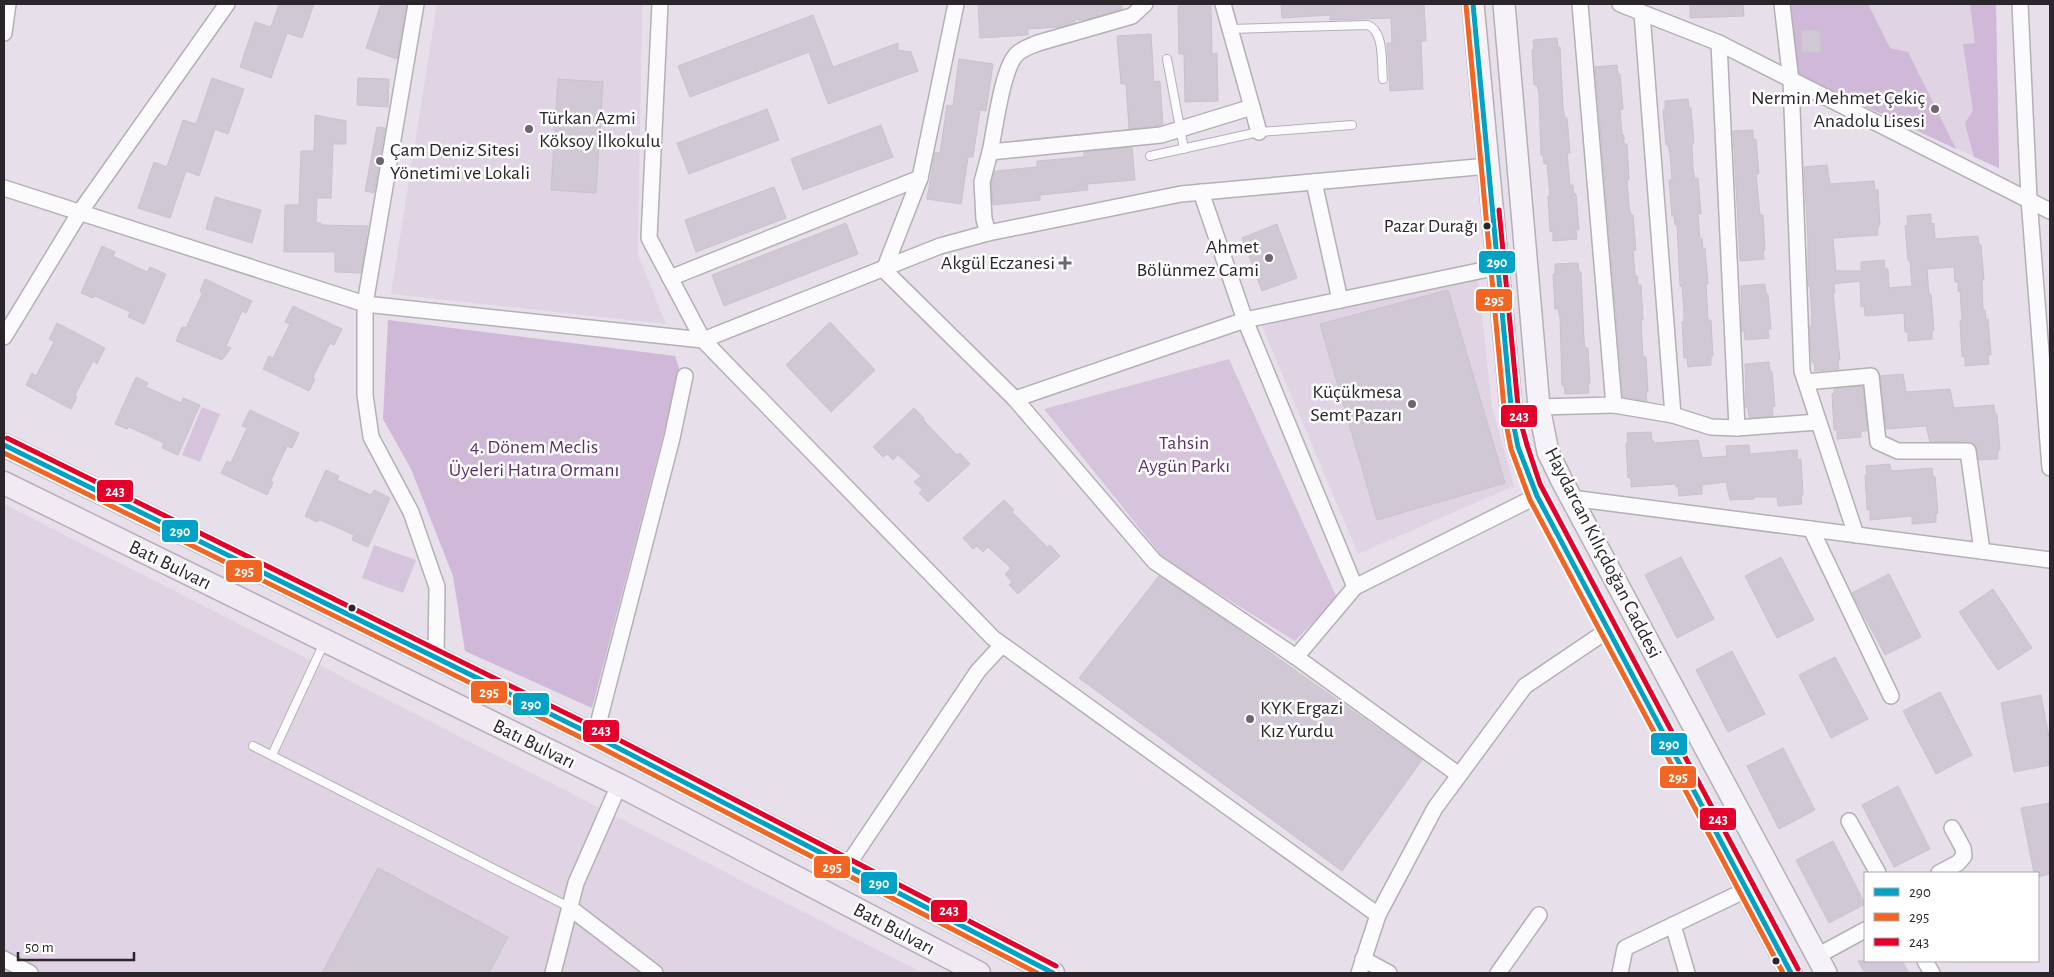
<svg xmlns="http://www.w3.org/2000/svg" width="2054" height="977" font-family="'Alegreya Sans',sans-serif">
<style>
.built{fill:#dfd3e4}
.green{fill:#d5c4dc}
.forest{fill:#cfb8d8}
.building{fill:#d1c8d5;stroke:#c9c3cb}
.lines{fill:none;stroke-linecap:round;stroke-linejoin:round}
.lane-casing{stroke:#b4b0b6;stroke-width:10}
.street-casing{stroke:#b4b0b6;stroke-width:18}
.secondary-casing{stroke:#b4b0b6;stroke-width:24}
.primary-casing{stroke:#b8adbc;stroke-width:25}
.lane{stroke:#fbfafc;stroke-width:8}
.street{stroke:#fbfafc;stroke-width:15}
.secondary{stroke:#f6f3f8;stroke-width:21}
.primary{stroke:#f0ebf2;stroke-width:22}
.bus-1-casing{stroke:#fff;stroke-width:9}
.bus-2-casing{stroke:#fff;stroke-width:9}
.bus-3-casing{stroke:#fff;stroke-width:9}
.bus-1{stroke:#02a2c6;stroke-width:5}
.bus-2{stroke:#f26522;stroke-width:5}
.bus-3{stroke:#e4002b;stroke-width:5}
.poi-dot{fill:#6c676e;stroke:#fff;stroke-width:2}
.bus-dot{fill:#2a262c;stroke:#fff;stroke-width:2}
.labels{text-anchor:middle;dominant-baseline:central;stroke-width:5;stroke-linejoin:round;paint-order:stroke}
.bus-label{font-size:19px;fill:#2a262c;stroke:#fff;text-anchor:end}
.poi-label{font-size:20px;fill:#2a262c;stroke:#fff;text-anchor:end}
.park-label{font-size:20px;fill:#5f306f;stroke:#fff}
.street-label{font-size:20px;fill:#2a262c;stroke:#fff}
.line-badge{stroke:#fff;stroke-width:2}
.badge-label{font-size:14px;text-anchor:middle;font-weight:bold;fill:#fff}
</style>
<rect width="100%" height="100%" fill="#e7e0ea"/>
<!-- built -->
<g class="built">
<polygon points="437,4 642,4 638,255 666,324 391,294"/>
<polygon points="1782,4 1996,4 1999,168 1788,70"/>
<polygon points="1478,279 1492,407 1514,486 1358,554 1262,326"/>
<polygon points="4,504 923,973 4,973"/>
</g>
<!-- green -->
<g class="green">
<polygon points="1229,359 1337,598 1295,641 1165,560 1044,409"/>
<polygon points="202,407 220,414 200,462 182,455"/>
<polygon points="374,545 416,560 403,593 362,578"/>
</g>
<!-- forest -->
<g class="forest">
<polygon points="1782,4 1868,4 1890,48 1908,52 1956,149 1788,70"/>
<polygon points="1970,4 1996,4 1999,168 1974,157 1965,123 1973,111 1963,44 1975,43"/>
<polygon points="388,320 675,356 680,371 592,708 465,651 453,576 411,469 383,419"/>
</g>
<!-- building -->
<g class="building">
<polygon points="279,4 314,4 302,38 287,33 271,78 240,67 255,22 271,27"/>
<polygon points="381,4 407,4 397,59 366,48"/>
<polygon points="994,4 1122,4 1122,9 1086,20 1075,20 1075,23 1060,27 1028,29 1028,35 980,38 978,5"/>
<polygon points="1281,4 1424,4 1426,41 1421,41 1423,89 1390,91 1387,43 1392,43 1391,18 1330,20 1330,15 1282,18"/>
<polygon points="1690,4 1743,4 1744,16 1690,18"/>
<polygon points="1178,6 1211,6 1212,54 1217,53 1218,101 1185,102 1184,54 1179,54"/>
<polygon points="813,15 833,67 898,43 898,50 911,52 918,71 828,104 809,52 690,97 678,66"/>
<polygon points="1801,30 1820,30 1821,52 1802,53"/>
<polygon points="1151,34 1154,82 1160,81 1163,125 1129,129 1126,84 1121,84 1117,36"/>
<polygon points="1557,38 1558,48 1560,47 1563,109 1565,118 1567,118 1570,153 1567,153 1570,185 1573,185 1574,194 1576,194 1579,230 1576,230 1577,239 1553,241 1553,231 1550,232 1548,196 1550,196 1547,164 1544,164 1543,155 1541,155 1539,94 1537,85 1534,85 1532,50 1534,49 1533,40"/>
<polygon points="959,59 993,64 986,111 980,110 973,157 968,157 961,204 927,199 935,152 940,153 947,105 953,106"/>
<polygon points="1617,65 1618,74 1620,74 1623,109 1620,110 1622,135 1624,135 1624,144 1627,144 1629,180 1627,180 1629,206 1631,215 1633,215 1636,250 1633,250 1635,276 1637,276 1638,285 1641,285 1643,320 1641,320 1643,357 1646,357 1648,392 1646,392 1647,401 1623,397 1595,67"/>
<polygon points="212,78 244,89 228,134 215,129 199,176 186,171 170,218 138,208 154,162 167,167 183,120 196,124"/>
<polygon points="358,78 389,79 388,107 357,105"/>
<polygon points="558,79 603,82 596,193 551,190"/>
<polygon points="1688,99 1689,108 1691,108 1694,143 1692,144 1693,169 1695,179 1698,178 1701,214 1698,214 1700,239 1702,239 1703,248 1705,248 1708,284 1706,284 1708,320 1711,320 1713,356 1711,356 1711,365 1688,367 1687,358 1684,358 1682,322 1684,322 1684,313 1682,286 1680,286 1677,225 1675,225 1674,216 1672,216 1669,180 1672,180 1670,154 1668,145 1666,145 1663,110 1665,110 1665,101"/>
<polygon points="767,109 779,140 689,174 677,143"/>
<polygon points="315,115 346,121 346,144 333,144 331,198 317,198 316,223 321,223 321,225 368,226 361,273 335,272 335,252 284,252 285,205 299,205 301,151 314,151"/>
<polygon points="881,125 893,157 803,190 791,159"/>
<polygon points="377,127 385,128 374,193 365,191"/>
<polygon points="1753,130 1753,139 1756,139 1759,174 1756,174 1760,215 1763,215 1765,250 1763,250 1764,259 1740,261 1733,131"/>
<polygon points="1132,147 1135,180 1087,184 1088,190 1040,195 1040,200 993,205 991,183 995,171 1037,167 1037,161 1084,157 1084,152"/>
<polygon points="1827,165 1830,184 1874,181 1875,190 1878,190 1880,225 1878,226 1878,235 1833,238 1836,271 1861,271 1861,262 1884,260 1885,269 1888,269 1889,288 1912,286 1910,261 1908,261 1905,226 1908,225 1907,216 1931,214 1931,224 1934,223 1935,239 1978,236 1979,245 1981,245 1984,280 1982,280 1983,310 1985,310 1986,319 1988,319 1991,355 1988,355 1989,364 1965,366 1965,357 1962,357 1960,321 1962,321 1960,291 1958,291 1958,282 1955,282 1954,267 1927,269 1929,295 1931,294 1934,330 1932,330 1932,339 1908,341 1908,332 1905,332 1904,313 1865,316 1864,306 1861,307 1860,281 1834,284 1835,293 1833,293 1840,360 1838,360 1839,369 1815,371 1814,362 1812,362 1810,343 1810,326 1812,326 1811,317 1812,317 1810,286 1808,286 1808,241 1804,167"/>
<polygon points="774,187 786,218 696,252 685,220"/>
<polygon points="215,197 261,210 252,243 206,229"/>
<polygon points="846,223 858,254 724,306 712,275"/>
<polygon points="1277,224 1297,278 1262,291 1242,238"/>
<polygon points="102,246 115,252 113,256 147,272 150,267 166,274 144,324 128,317 130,312 95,296 93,298 81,293"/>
<polygon points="1578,263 1579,272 1581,272 1584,339 1585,348 1588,348 1590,383 1588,384 1589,393 1565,394 1564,385 1562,386 1560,318 1558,309 1555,309 1553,274 1555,274 1555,264"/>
<polygon points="205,279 252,301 246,313 242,311 226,346 231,348 222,360 176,341 182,327 186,328 202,294 200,291"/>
<polygon points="1765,284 1766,294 1768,294 1771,329 1768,329 1769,338 1745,340 1744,331 1742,331 1741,286"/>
<polygon points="1448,290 1505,483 1377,520 1320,324"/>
<polygon points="293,306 342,329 334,345 330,343 313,377 315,379 309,391 263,369 269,356 273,358 290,324 285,322"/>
<polygon points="830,322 875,370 831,412 786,365"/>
<polygon points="57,323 105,348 97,364 93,361 75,395 77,397 71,409 26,385 32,373 36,376 54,342 49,339"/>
<polygon points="1769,362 1770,371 1772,371 1775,406 1772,407 1773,416 1749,418 1748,408 1746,408 1745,364"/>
<polygon points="1903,374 1906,392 1950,389 1954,408 1994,405 1995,414 1997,414 2000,450 1998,450 1998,459 1979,460 1976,446 1971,441 1930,442 1926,426 1886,429 1880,376"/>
<polygon points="136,377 148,383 146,387 181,403 183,398 200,405 178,455 162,448 164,443 129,427 127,429 115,424"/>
<polygon points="1863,386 1867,431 1861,431 1861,437 1837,439 1837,430 1834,430 1832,394 1834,394 1834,389"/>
<polygon points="914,408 924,418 923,420 957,455 960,453 970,464 928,502 919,493 923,490 914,482 921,476 898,455 893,460 887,454 883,457 873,447"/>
<polygon points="250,410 299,433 292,448 287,446 271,480 273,483 267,495 221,473 227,461 231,463 247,428 242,426"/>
<polygon points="1651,432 1652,441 1654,441 1654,443 1698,440 1702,458 1727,456 1726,446 1749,445 1750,454 1797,450 1798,460 1801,459 1803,495 1801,495 1802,504 1778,506 1777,497 1753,497 1754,499 1730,500 1726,482 1702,485 1702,494 1679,496 1678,487 1676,487 1675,484 1631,487 1631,478 1628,478 1626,443 1628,443 1627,433"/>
<polygon points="1890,464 1891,471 1932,468 1933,477 1935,477 1938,513 1936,513 1936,522 1912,524 1912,516 1870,520 1870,510 1867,510 1865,475 1867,475 1866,466"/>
<polygon points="326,470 339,476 337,480 371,495 374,490 390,498 368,547 352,540 354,535 320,520 317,522 305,516"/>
<polygon points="1004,500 1014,510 1012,512 1047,547 1050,545 1060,556 1018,594 1009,585 1012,582 1005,574 1011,568 988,547 983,552 977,546 973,549 963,538"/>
<polygon points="1681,557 1714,619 1677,638 1645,575"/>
<polygon points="1781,557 1814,620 1777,638 1745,576"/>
<polygon points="1889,574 1921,637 1885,655 1852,593"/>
<polygon points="1159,576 1237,629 1422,760 1342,871 1079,678"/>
<polygon points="1993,589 2032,648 1998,670 1959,612"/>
<polygon points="1732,651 1765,714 1728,732 1696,670"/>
<polygon points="1835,657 1868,719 1831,738 1799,675"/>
<polygon points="1940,692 1972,755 1936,774 1903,711"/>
<polygon points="2041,695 2050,742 2050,765 2014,772 2001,703"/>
<polygon points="1783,748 1815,810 1779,829 1747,766"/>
<polygon points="1898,786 1930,849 1894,867 1862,805"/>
<polygon points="2050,803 2050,874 2038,877 2038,873 2034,873 2021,808"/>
<polygon points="1833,841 1865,904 1829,923 1796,860"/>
<polygon points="378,868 508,937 489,973 322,973"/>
<polygon points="1858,961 1902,961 1909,973 1865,973"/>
</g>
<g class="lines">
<!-- lane casing -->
<g class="lane-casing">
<g id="lane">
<path d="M1231,29L1368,25C1385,32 1381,64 1383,79"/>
<polyline points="1167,59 1184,149"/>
<polyline points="1150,156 1259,132 1352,125"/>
<polyline points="253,746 569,907"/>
<polyline points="272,755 324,643"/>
</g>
</g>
<!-- street casing -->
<g class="street-casing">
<g id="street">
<polyline points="416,4 365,304 365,395 371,437 411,512 437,587 436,658"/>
<polyline points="660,4 649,238 703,340 993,638 1378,915 1359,973"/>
<polyline points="956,4 920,178 884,270 1015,399 1155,562 1296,657 1459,775"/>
<polyline points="1223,4 1259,132"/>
<polyline points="1620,4 1719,43 2050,211"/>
<polyline points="1782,4 1791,81 1802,371 1856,535"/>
<polyline points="2020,4 2029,199 2050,468"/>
<polyline points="1642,13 1673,415 1711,427 1737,428 1818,422"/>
<polyline points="4,33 8,4"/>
<polyline points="1719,43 1737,428"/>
<path d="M990,152C995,130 1002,68 1017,54C1023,48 1031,46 1038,43L1132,16L1145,4"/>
<polyline points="1314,182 1340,300"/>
<polyline points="4,188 365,304 703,340 940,246 988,233 1181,194 1488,166"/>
<polyline points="1201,192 1245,320 1355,587"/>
<polyline points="988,233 984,219 982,182 990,152 1161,135 1252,107"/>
<polyline points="670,278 920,178"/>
<polyline points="4,337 80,212 227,4"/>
<polyline points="1806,382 1871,376 1878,442 1898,451 1968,451 1982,551"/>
<polyline points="1015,399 1245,320 1498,267"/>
<polyline points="1614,405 1673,415"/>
<polyline points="1539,407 1614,405 1580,4"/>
<polyline points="1571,498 2050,560"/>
<polyline points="1811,529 1891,696"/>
<polyline points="1296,657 1355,587 1537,496"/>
<polyline points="595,736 672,438 685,376"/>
<polyline points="1849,821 1878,873"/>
<polyline points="847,866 978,671 1002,645"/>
<polyline points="1939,873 1958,863 1964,856 1963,848 1952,828"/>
<polyline points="569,907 655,973"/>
<polyline points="1378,915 1435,808 1525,686 1608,630"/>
<polyline points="1673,925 1687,973"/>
<polyline points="1817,956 1865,930"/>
<polyline points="4,959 30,973"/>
<polyline points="1363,959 1389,973"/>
<polyline points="1925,961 1932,973"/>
<polyline points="553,973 576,883 619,785"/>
<polyline points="1498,973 1539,915"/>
<polyline points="1620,973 1625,948 1746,890"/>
</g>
</g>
<!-- secondary casing -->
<g class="secondary-casing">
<g id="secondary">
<polyline points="1473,4 1512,417 1518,447 1537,496 1791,973"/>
<polyline points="1504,4 1539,407 1548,452 1562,481 1826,973"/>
</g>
</g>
<!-- primary casing -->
<g class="primary-casing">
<g id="primary">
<polyline points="4,445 595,736 1053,973"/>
<polyline points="4,483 619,785 979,973"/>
</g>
</g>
<!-- lane -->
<use href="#lane" class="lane"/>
<!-- street -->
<use href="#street" class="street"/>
<!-- secondary -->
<use href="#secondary" class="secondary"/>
<!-- primary -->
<use href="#primary" class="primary"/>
<!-- bus-1 casing -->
<g class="bus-1-casing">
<g id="bus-1">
<polyline points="1473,4 1512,417 1518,447 1537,496 1791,973"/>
<polyline points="4,445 595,736 1053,973"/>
</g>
</g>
<!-- bus-2 casing -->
<g class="bus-2-casing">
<g id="bus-2">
<polyline points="1466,5 1505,418 1511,449 1530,500 1783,973"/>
<polyline points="4,453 592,743 1037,973"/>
</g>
</g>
<!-- bus-3 casing -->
<g class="bus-3-casing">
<g id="bus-3">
<polyline points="1499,210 1519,416 1527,445 1540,484 1798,969"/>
<polyline points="7,438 598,729 1056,966"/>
</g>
</g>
<!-- bus-1 -->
<use href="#bus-1" class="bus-1"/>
<!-- bus-2 -->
<use href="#bus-2" class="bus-2"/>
<!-- bus-3 -->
<use href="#bus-3" class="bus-3"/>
</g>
<!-- markers -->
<g class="poi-dot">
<circle cx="1935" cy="109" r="5"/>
<circle cx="529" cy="129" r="5"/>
<circle cx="380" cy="161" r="5"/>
<circle cx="1269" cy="258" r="5"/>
<path d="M1062.5 255.5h5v5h5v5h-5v5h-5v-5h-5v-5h5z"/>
<circle cx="1412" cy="404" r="5"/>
<circle cx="1250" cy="719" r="5"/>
</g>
<g class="bus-dot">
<circle cx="1487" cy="226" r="4.5"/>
<circle cx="352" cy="608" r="4.5"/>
<circle cx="1776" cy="961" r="4.5"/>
</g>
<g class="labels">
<!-- bus labels -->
<g class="bus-label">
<text x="1478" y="226">Pazar Durağı</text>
</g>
<!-- poi labels -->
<g class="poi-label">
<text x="1925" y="98">Nermin Mehmet Çekiç<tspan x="1925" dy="23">Anadolu Lisesi</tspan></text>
<text x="539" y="118" text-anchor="start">Türkan Azmi<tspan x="539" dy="23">Köksoy İlkokulu</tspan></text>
<text x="390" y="150" text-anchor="start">Çam Deniz Sitesi<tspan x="390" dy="23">Yönetimi ve Lokali</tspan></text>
<text x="1259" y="247">Ahmet<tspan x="1259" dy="23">Bölünmez Cami</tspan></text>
<text x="1055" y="263">Akgül Eczanesi</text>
<text x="1402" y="392">Küçükmesa<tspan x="1402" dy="23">Semt Pazarı</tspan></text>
<text x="1260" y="708" text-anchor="start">KYK Ergazi<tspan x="1260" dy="23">Kız Yurdu</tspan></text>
</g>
<!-- park labels -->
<g class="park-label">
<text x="1184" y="443">Tahsin<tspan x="1184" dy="23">Aygün Parkı</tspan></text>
<text x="534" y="447">4. Dönem Meclis<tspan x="534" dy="23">Üyeleri Hatıra Ormanı</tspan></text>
</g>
<!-- street labels -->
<g class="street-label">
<text transform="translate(1603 553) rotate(63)">Haydarcan Kılıçdoğan Caddesi</text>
<text transform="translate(170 565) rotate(26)">Batı Bulvarı</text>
<text transform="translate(534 744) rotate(26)">Batı Bulvarı</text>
<text transform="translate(894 929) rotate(28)">Batı Bulvarı</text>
</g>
</g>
<g class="line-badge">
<rect x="1478" y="250" width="38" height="24" rx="5" fill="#02a2c6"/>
<rect x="1475" y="288" width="38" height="24" rx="5" fill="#f26522"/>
<rect x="1500" y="404" width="38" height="24" rx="5" fill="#e4002b"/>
<rect x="96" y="479" width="38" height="24" rx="5" fill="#e4002b"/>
<rect x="161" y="519" width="38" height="24" rx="5" fill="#02a2c6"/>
<rect x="225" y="559" width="38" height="24" rx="5" fill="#f26522"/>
<rect x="470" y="680" width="38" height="24" rx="5" fill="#f26522"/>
<rect x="512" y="692" width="38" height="24" rx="5" fill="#02a2c6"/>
<rect x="582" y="719" width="38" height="24" rx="5" fill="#e4002b"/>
<rect x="1650" y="732" width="38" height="24" rx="5" fill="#02a2c6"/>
<rect x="1659" y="765" width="38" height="24" rx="5" fill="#f26522"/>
<rect x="1699" y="807" width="38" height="24" rx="5" fill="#e4002b"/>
<rect x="813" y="855" width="38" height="24" rx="5" fill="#f26522"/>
<rect x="860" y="871" width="38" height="24" rx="5" fill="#02a2c6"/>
<rect x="930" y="899" width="38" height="24" rx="5" fill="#e4002b"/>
</g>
<g class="badge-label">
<text x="1497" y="267">290</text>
<text x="1494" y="305">295</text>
<text x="1519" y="421">243</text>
<text x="115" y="496">243</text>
<text x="180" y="536">290</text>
<text x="244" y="576">295</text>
<text x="489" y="697">295</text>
<text x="531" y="709">290</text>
<text x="601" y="735">243</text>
<text x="1669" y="749">290</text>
<text x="1678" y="782">295</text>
<text x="1718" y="824">243</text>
<text x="832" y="872">295</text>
<text x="879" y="888">290</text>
<text x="949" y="915">243</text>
</g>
<!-- border -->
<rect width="2054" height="977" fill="none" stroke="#2a262c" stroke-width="10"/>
<!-- legend -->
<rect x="1864" y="872" width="175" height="90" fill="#ffffff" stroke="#aaa8ab"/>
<rect x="1874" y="888" width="25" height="8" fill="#02a2c6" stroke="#aaa8ab"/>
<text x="1909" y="897" font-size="15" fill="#2a262c">290</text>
<rect x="1874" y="913" width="25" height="8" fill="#f26522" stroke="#aaa8ab"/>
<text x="1909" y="922" font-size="15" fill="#2a262c">295</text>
<rect x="1874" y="938" width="25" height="8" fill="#e4002b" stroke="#aaa8ab"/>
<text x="1909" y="947" font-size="15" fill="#2a262c">243</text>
<!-- scale -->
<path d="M18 952v8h116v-8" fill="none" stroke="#2a262c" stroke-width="2.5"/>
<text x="25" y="952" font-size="15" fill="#2a262c" stroke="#ffffff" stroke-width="4" paint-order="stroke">50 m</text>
</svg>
